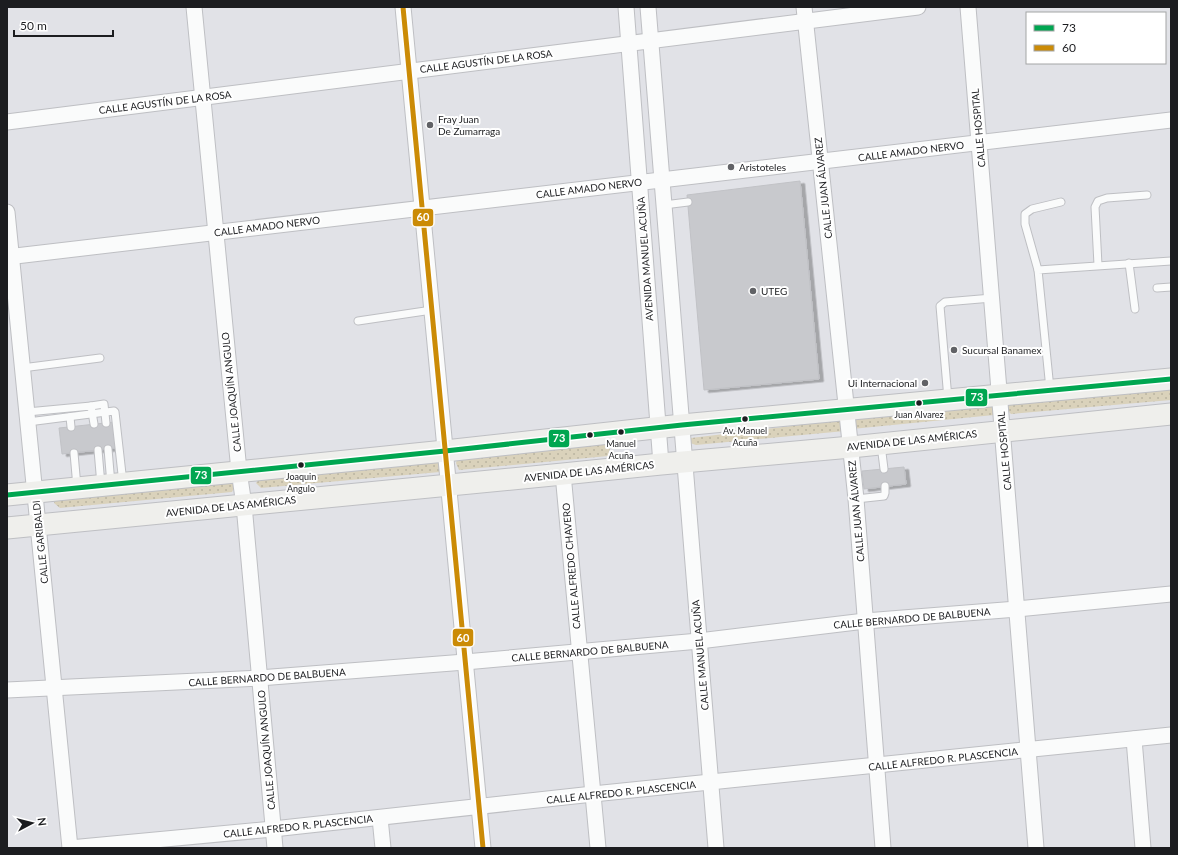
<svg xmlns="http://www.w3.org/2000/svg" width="1178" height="855" font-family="Lato,sans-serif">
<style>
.grass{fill:url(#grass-dots)}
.building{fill:#c8c9cd;stroke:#c1c2c6;filter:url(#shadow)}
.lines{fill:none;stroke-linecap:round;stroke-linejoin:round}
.service-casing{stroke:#bebfc3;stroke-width:9}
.minor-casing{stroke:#bebfc3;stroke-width:17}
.secondary-casing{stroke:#bebfc3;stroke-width:23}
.service{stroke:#fafbfb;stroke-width:7}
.minor{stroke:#fafbfb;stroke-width:15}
.secondary{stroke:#efefec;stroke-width:21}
.bus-1-casing{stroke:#fff;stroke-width:8}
.bus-2-casing{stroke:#fff;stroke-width:8}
.bus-1{stroke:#00a651;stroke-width:5}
.bus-2{stroke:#cb8b06;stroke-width:5}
.poi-dot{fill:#616266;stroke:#fff;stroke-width:1.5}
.bus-dot{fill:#1c1d20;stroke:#fff;stroke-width:1.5}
.labels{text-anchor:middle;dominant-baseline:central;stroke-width:4;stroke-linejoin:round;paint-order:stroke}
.bus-label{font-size:9px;fill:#1c1d20;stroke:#fff}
.street-label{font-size:10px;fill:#1c1d20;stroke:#fff}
.poi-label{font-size:10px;fill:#1c1d20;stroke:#fff;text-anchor:start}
.line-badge{stroke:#fff;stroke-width:1.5}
.badge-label{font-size:11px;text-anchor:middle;font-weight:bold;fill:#fff}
</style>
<defs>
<pattern id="grass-dots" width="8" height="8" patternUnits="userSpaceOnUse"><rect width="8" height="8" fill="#dad2bb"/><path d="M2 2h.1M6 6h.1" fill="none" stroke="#bab4a0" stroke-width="1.8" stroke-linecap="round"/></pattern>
<filter id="shadow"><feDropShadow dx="4.5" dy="2.5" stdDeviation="0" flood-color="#0004"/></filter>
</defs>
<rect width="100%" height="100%" fill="#e1e2e7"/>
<!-- grass -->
<g class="grass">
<polygon points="1171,387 1171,400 1011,414 1005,408 1010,402"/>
<polygon points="992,404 994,415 852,429 852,416"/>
<polygon points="842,420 845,431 696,445 690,443 691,438"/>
<polygon points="606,443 610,449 608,456 459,470 456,463 458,457"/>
<polygon points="437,460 443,466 440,472 261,488 256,483 261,477"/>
<polygon points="229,480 235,486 232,492 60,508 54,503 57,496"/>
</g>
<!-- building -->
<g class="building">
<polygon points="800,181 819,379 704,390 687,195"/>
<polygon points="114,422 117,448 62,454 59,428"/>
<polygon points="904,467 906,484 864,489 862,471"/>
</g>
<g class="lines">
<!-- service casing -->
<g class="service-casing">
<g id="service">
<polyline points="664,205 688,202"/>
<polyline points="1129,263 1135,309"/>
<polyline points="1098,265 1095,207 1098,201 1107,198 1147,195"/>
<polyline points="1038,270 1025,224 1025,214 1032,209 1061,202"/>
<polyline points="1157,288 1171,287"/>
<polyline points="358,321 432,310"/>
<polyline points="22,368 100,358"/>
<polyline points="1050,389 1038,270 1171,261"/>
<polyline points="948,399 940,306 945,302 992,298"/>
<polyline points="91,406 104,404 106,423"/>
<polyline points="27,412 91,406 94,424"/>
<polyline points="70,417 71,427"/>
<polyline points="28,422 114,411 115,412 123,483"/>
<polyline points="881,445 884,469"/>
<polyline points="108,449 111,484"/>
<polyline points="98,450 101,485"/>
<polyline points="74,453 77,487"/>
<polyline points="856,499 884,496 885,493 885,486"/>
</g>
</g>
<!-- minor casing -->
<g class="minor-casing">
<g id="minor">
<polyline points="194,7 239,471 244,505 275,848"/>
<polyline points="403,7 483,848"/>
<polyline points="626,7 661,464"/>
<polyline points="648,7 716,848"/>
<polyline points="804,7 856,499 883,848"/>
<polyline points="968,7 1036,848"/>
<polyline points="7,122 918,7"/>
<polyline points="7,212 70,848"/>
<polyline points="7,257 1171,120"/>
<polyline points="563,474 598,848"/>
<polyline points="7,690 259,678 465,662 699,641 865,621 1017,609 1171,594"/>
<polyline points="1134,739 1143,848"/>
<polyline points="380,818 383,848"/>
<polyline points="70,848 273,829 593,794 1171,735"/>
</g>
</g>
<!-- secondary casing -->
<g class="secondary-casing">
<g id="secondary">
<polyline points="7,495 445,451 682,425 1171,379"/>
<polyline points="7,528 563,474 661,464 851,447 1171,414"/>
</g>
</g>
<!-- service -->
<use href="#service" class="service"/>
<!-- minor -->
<use href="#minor" class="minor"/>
<!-- secondary -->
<use href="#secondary" class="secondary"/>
<!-- bus-1 casing -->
<g class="bus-1-casing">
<polyline id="bus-1" points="7,495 445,451 682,425 1171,379"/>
</g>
<!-- bus-2 casing -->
<g class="bus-2-casing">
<polyline id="bus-2" points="403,7 483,848"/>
</g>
<!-- bus-1 -->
<use href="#bus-1" class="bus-1"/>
<!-- bus-2 -->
<use href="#bus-2" class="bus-2"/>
</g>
<!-- markers -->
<g class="poi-dot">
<circle cx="430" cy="125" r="4"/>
<circle cx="731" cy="167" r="4"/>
<circle cx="753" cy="291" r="4"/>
<circle cx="954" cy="350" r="4"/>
<circle cx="925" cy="383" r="4"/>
</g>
<g class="bus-dot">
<circle cx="919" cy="403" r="3.5"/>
<circle cx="745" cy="419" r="3.5"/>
<circle cx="621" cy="432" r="3.5"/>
<circle cx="590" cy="435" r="3.5"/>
<circle cx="301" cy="465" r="3.5"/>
</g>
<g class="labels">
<!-- bus labels -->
<g class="bus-label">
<text x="919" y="414">Juan Alvarez</text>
<text x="745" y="430">Av. Manuel<tspan x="745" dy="12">Acuña</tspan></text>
<text x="621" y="443">Manuel<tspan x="621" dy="12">Acuña</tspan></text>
<text x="301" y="476">Joaquin<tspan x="301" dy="12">Angulo</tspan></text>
</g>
<!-- street labels -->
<g class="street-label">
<text transform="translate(486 61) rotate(-7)">CALLE AGUSTÍN DE LA ROSA</text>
<text transform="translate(165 102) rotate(-7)">CALLE AGUSTÍN DE LA ROSA</text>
<text transform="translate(978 128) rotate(-95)">CALLE HOSPITAL</text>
<text transform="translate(911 151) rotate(-7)">CALLE AMADO NERVO</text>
<text transform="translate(589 188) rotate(-7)">CALLE AMADO NERVO</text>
<text transform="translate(823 188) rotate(-96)">CALLE JUAN ÁLVAREZ</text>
<text transform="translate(267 226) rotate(-7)">CALLE AMADO NERVO</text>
<text transform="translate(645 259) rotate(-94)">AVENIDA MANUEL ACUÑA</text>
<text transform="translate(231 392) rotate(-96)">CALLE JOAQUÍN ANGULO</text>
<text transform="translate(912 440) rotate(-6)">AVENIDA DE LAS AMÉRICAS</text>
<text transform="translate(1004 451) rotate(-95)">CALLE HOSPITAL</text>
<text transform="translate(589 471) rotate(-6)">AVENIDA DE LAS AMÉRICAS</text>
<text transform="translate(231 506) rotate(-6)">AVENIDA DE LAS AMÉRICAS</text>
<text transform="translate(856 511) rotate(-95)">CALLE JUAN ÁLVAREZ</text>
<text transform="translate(40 542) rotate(-96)">CALLE GARIBALDI</text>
<text transform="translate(571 566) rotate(-95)">CALLE ALFREDO CHAVERO</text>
<text transform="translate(912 618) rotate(-5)">CALLE BERNARDO DE BALBUENA</text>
<text transform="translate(590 651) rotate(-5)">CALLE BERNARDO DE BALBUENA</text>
<text transform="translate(700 655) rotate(-95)">CALLE MANUEL ACUÑA</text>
<text transform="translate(267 677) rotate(-4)">CALLE BERNARDO DE BALBUENA</text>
<text transform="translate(266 750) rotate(-95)">CALLE JOAQUÍN ANGULO</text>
<text transform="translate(943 759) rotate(-6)">CALLE ALFREDO R. PLASCENCIA</text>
<text transform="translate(621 792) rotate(-6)">CALLE ALFREDO R. PLASCENCIA</text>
<text transform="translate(298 826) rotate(-6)">CALLE ALFREDO R. PLASCENCIA</text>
</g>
<!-- poi labels -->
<g class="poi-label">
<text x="438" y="119">Fray Juan<tspan x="438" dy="12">De Zumarraga</tspan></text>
<text x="739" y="167">Aristoteles</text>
<text x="761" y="291">UTEG</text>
<text x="962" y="350">Sucursal Banamex</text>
<text x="917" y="383" text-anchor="end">Ui Internacional</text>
</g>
</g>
<g class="line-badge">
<rect x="412" y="208" width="22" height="19" rx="4" fill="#cb8b06"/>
<rect x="965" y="388" width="23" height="19" rx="4" fill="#00a651"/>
<rect x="548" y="429" width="22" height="19" rx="4" fill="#00a651"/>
<rect x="190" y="466" width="22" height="19" rx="4" fill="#00a651"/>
<rect x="452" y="628" width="22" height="19" rx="4" fill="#cb8b06"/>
</g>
<g class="badge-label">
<text x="423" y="221">60</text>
<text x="977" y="401">73</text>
<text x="559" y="442">73</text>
<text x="201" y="479">73</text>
<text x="463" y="642">60</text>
</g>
<!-- border -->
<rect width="1178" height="855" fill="none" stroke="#1c1d20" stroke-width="16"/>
<!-- legend -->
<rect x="1026" y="12" width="140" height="52" fill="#ffffff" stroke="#a4a5a6"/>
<rect x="1034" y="25" width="20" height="6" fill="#00a651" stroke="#a4a5a6"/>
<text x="1062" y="32" font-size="12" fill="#1c1d20">73</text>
<rect x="1034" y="45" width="20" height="6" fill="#cb8b06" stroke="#a4a5a6"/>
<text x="1062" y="52" font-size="12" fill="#1c1d20">60</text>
<!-- north arrow -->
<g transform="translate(32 823) rotate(83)" stroke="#ffffff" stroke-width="3" paint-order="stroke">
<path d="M0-3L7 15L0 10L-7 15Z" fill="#1c1d20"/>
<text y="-6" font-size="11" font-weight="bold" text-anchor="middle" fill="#1c1d20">N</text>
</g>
<!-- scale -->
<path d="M14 30v6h99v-6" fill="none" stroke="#1c1d20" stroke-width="2"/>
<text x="20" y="30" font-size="12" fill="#1c1d20" stroke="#ffffff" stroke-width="3" paint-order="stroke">50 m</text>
</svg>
